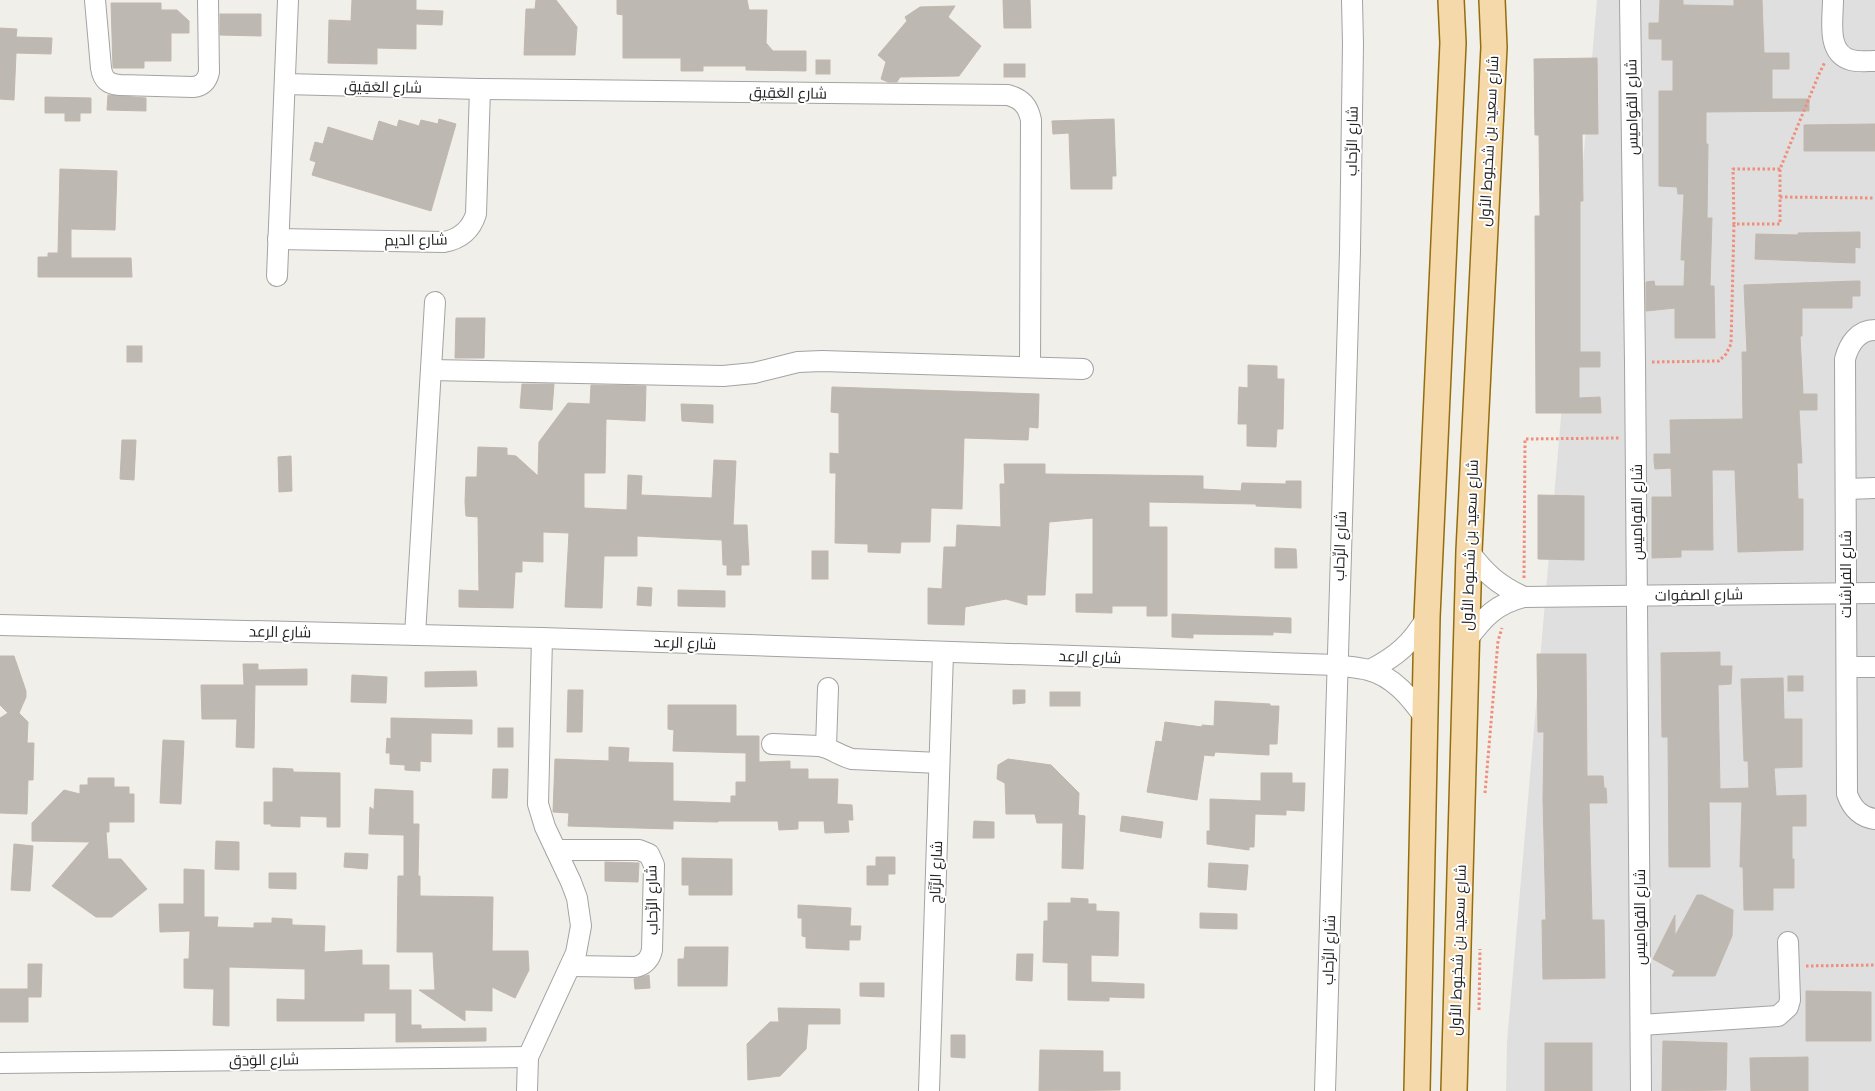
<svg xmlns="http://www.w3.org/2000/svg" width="1875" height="1091" font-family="'Nunito Sans',Cairo,sans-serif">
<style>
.residential{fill:#dfdfdf}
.building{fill:#beb8b2;stroke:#c2b7ac}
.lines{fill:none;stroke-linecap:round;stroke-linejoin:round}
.minor-casing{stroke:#a3a3a3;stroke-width:22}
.major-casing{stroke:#946e0c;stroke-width:28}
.path{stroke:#f08d7b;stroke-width:3;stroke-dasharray:2.5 2.5;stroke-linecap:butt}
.minor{stroke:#fff;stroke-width:20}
.major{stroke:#f6d9aa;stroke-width:25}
.labels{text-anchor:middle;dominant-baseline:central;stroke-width:4;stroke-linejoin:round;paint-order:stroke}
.street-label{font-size:15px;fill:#222;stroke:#fff}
</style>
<rect width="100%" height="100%" fill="#f1efe9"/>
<!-- residential -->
<polygon class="residential" points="1597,0 1875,0 1875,1091 1506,1091 1507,1042"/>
<!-- building -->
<g class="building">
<polygon points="352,0 416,0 416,10 443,11 442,25 416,24 416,49 377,48 377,64 328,63 329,20 351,21"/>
<polygon points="536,0 556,0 577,27 575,55 524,55 526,9 535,9"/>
<polygon points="617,0 747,0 749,10 767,10 766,43 773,51 806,51 806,71 746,70 746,66 703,66 703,71 681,71 681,58 623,58 623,15 617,14"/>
<polygon points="1003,0 1030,0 1031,28 1004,28"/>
<polygon points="1660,0 1683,0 1683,5 1734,6 1734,0 1762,0 1764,53 1789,53 1789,69 1772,69 1772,99 1809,99 1809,111 1706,112 1706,144 1708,144 1707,218 1712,218 1710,286 1714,286 1715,338 1675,338 1675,308 1646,311 1646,282 1654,281 1655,286 1684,286 1685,260 1681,260 1684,194 1678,194 1677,187 1659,186 1659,91 1673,91 1673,60 1662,60 1662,39 1649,39 1649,23 1659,23"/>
<polygon points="111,3 161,3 161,10 177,10 189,21 189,33 171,33 171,61 144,61 144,68 113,68"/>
<polygon points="955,6 948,17 981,46 959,76 900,77 897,82 888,82 881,79 886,62 878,55 907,21 905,17 920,7"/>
<polygon points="220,14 261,14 261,36 220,35"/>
<polygon points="0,28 17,29 16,37 52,38 51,54 16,53 14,100 0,99"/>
<polygon points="1597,58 1598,134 1582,134 1583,201 1580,201 1580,352 1600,352 1600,367 1579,367 1579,398 1600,397 1601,413 1536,413 1535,216 1540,216 1539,135 1535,135 1534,59"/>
<rect x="816" y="60" width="14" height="14"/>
<rect x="1004" y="64" width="21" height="13"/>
<polygon points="108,95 146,98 146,111 107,110"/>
<polygon points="45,97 91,98 91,113 80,113 80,121 65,121 65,113 45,113"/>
<polygon points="439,119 456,124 431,211 312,175 316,162 310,160 315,142 323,144 328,127 373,141 379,121 397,127 399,120 419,126 421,120 438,124"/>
<polygon points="1114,119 1116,176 1112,176 1112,189 1071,189 1069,133 1053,134 1052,121"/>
<polygon points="1875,124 1875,151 1804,151 1804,125"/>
<polygon points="60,169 117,171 115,230 71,229 71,258 131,258 132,277 38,277 38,257 48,257 48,253 58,253"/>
<polygon points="1860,232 1860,248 1855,247 1855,263 1755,259 1756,234 1798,235 1798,233"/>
<polygon points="1856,281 1860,281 1860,296 1852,296 1852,308 1802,308 1802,336 1800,336 1803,394 1817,394 1817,410 1799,410 1802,463 1797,463 1798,499 1803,499 1803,550 1738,552 1735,470 1712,470 1713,550 1681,550 1681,557 1652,558 1652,497 1672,497 1671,468 1655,469 1654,461 1654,454 1671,454 1670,420 1743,419 1742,352 1747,352 1744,285"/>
<polygon points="456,318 485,318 484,358 455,358"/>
<rect x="127" y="346" width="15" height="16"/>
<polygon points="1248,365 1277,366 1277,379 1284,379 1283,429 1277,429 1276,447 1247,446 1247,424 1238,424 1239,387 1248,388"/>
<polygon points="522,384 554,384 552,410 520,408"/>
<polygon points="591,385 646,386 645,421 606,419 605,473 584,473 584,508 627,510 628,475 642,476 641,495 712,498 714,460 736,461 733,525 747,525 749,565 741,565 741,575 727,575 727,565 723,565 722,540 637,536 637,556 604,556 602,608 565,607 569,533 543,532 543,562 522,561 522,572 515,572 513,608 459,607 459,590 479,591 478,517 466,516 465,502 466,477 477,477 478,447 507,448 507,455 516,456 538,476 539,442 568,403 590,404"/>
<polygon points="832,387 1039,394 1038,428 1029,427 1028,440 964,438 962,509 931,508 930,542 901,542 900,553 868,552 868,544 835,543 836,473 830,473 830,453 839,454 839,413 831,412"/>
<polygon points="681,404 713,405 713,423 682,421"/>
<polygon points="122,440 136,440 134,480 120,479"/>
<polygon points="291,456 292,491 279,492 278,457"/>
<polygon points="1004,464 1045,464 1045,474 1203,476 1203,489 1241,491 1242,483 1286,484 1286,481 1301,481 1301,508 1256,506 1256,504 1149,502 1149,527 1167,527 1167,616 1147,616 1147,606 1112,606 1112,613 1076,612 1076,594 1093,594 1093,518 1049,522 1045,595 1027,595 1027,605 1006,599 965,607 964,625 928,624 928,588 942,589 944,547 956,547 957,525 1001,527 1000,484 1005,484"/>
<polygon points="1538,495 1584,496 1584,560 1538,559"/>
<polygon points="1275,548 1296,549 1297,568 1275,568"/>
<rect x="812" y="551" width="16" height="28"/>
<polygon points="638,587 652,588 651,606 637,605"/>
<polygon points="678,590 725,591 725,607 678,606"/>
<polygon points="1172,614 1291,618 1291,633 1273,632 1273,635 1193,634 1193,638 1172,637"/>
<polygon points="1720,652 1720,666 1732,666 1731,684 1718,685 1720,789 1749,788 1748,761 1744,761 1741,679 1783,678 1784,719 1802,719 1802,767 1774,768 1776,796 1806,795 1806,826 1792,826 1792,859 1794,859 1794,888 1773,888 1773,910 1744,910 1743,867 1740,867 1742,802 1709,802 1710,867 1669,867 1668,737 1662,737 1661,653"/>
<polygon points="1537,654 1586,654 1587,776 1603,776 1604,788 1606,788 1607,803 1589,803 1592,920 1604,920 1605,978 1543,979 1542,920 1546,920 1543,799 1544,732 1538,732"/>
<polygon points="0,656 14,656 26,691 26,697 19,713 28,722 27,743 34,743 33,780 28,780 27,814 0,813 0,718 8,713 0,705"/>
<polygon points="243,664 258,664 258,670 307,669 307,685 255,685 254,748 236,747 237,719 202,719 201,685 244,685"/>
<polygon points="476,671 477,686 425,687 425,672"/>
<polygon points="352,675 387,677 386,703 351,702"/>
<rect x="1788" y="676" width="15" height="15"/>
<polygon points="568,690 583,690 582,732 567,732"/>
<polygon points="1013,690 1025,690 1025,703 1013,704"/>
<rect x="1050" y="692" width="30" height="14"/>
<polygon points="1215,701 1270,704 1270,706 1279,706 1277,744 1269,744 1269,755 1215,752 1214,756 1204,755 1197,800 1147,792 1156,741 1162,742 1165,722 1202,727 1202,725 1214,726"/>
<polygon points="668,705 736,705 736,736 759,736 759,762 790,761 790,769 808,769 808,779 838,779 837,804 852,805 853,820 848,820 849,832 825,833 824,821 798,821 798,829 779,830 778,821 718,821 718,822 673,821 673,829 568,826 569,813 553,812 555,759 609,761 609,747 629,748 628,762 673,763 673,801 731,803 731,796 736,796 736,782 746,782 746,753 673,751 674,730 668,729"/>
<polygon points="391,718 472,720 472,734 431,733 431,762 420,761 420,771 405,770 405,765 390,764 390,753 386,753 387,738 391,739"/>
<rect x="498" y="728" width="15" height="19"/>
<polygon points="163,740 184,741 181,804 160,803"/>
<polygon points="1008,759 1051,765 1079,793 1078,815 1085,816 1083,869 1062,868 1063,823 1037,823 1035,814 1006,814 1005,783 997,779 998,765"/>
<polygon points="273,768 293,769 293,772 340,773 340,827 327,827 327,817 300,816 300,827 271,826 271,824 264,824 264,802 273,802"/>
<polygon points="493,769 508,769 507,798 492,798"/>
<polygon points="1261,773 1292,773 1292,783 1305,783 1304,811 1286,810 1286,815 1255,814 1254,847 1249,847 1249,850 1207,844 1207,831 1210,831 1210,799 1261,801"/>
<polygon points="88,778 114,778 114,787 129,787 129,794 134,794 134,822 109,822 109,832 106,832 108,859 121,859 147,889 112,917 96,917 52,886 90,842 32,841 32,823 64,790 80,794 80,785 88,785"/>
<polygon points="375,789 413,791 413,824 419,824 418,876 420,876 420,896 493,897 492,951 528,951 529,970 515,998 492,987 492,1011 465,1010 465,1021 419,990 435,990 433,952 397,952 398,876 404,876 404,835 369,834 370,807 374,810"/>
<polygon points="1122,816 1163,822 1161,838 1120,831"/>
<polygon points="974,821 994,822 994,838 973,838"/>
<polygon points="216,841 239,842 239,870 215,869"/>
<polygon points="14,844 33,846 30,891 11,890"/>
<polygon points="345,853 368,854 367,869 344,867"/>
<polygon points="876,857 895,857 895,874 888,874 888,885 867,885 867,866 876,866"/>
<polygon points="682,858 732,859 732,895 689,895 689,885 682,885"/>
<polygon points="605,862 639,863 638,882 605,881"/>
<polygon points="1209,863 1248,865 1246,890 1208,887"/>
<polygon points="184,869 204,870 204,917 218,917 217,927 254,928 254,923 272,923 272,918 292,919 292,925 325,926 324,952 362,950 362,965 389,965 389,990 411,990 411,1025 421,1025 421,1029 486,1028 486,1041 396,1042 396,1013 364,1013 364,1021 277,1021 277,999 305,1000 305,969 229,967 229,1026 213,1025 214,989 184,988 184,959 189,959 190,931 160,932 159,904 184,904"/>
<polygon points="269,873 296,873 296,889 269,888"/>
<polygon points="1697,895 1702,895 1733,910 1732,936 1715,976 1672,976 1675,971 1653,959 1675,915 1675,936"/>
<polygon points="1071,898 1088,899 1088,904 1096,904 1096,911 1119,912 1118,956 1091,955 1091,982 1144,984 1144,998 1109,997 1109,1001 1068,1000 1068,963 1043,962 1044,921 1048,921 1048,903 1071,903"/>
<polygon points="798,905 851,908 850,926 861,926 860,940 849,940 849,950 806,948 806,937 802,936 802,918 798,918"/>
<polygon points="1200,913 1237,914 1237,929 1200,928"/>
<polygon points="685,947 728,947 727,986 678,986 678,959 684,959"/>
<polygon points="1017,954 1033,954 1032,981 1016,980"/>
<polygon points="28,964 42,964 41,997 28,997 28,1022 0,1022 0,989 28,989"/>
<polygon points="649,975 650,988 635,989 634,979"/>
<polygon points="860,983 884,983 884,997 860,996"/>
<polygon points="1806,991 1871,992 1871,1041 1806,1041"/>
<polygon points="778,1008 840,1009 840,1024 808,1024 806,1049 780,1076 748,1080 747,1044 770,1022 779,1022"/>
<polygon points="951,1035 965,1035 965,1058 951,1057"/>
<polygon points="1663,1041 1727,1043 1726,1090 1662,1091"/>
<rect x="1545" y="1043" width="47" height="48"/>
<polygon points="1040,1050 1103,1051 1103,1072 1120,1072 1120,1090 1039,1091"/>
<polygon points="1808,1057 1808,1091 1751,1091 1750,1058"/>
</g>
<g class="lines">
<!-- minor casing -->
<g class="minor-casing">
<g id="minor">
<path d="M95,0L101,68C103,80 108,84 120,85L193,87C202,86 207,81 209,72L208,0"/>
<polyline points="1630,0 1635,362 1641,1091"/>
<path d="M1833,0C1833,20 1826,53 1851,60C1858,62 1867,61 1875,61"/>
<path d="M285,84L480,89L1008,95C1022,99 1028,106 1031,120L1030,367"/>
<path d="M278,239L444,242C460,239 471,230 476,214L480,89"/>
<polyline points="277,276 288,0"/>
<path d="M1875,330C1858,330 1849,344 1845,359L1847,794C1852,808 1860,817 1875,819"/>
<polyline points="431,370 723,376 754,373 798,362 822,361 1083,369"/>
<polyline points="1846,489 1875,488"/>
<path d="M1469,551C1484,573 1500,586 1524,597"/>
<path d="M0,625L542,638L1336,665C1347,667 1358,667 1368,670C1393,676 1411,698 1425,718"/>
<polyline points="415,635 435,302"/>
<path d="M1467,640C1484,617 1496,604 1524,597L1875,593"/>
<polyline points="1847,667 1875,667"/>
<path d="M1370,670C1397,656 1411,644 1427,617"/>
<path d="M772,744L819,746C831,748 840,756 852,759L939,763"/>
<polyline points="826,747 828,688"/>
<path d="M556,850H639L649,854L654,865L652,950C650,959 646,964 636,967L571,966"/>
<polyline points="1641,1025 1778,1016 1788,1007 1790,1000 1788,942"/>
<polyline points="0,1063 528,1057"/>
<polyline points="527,1091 528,1057 576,953 581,926 577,898 571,882 545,827 538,804 542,638"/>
<polyline points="929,1091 943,653"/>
<polyline points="1325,1091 1350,251 1353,44 1352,0"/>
</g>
</g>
<!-- major casing -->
<g class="major-casing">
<g id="major">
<polyline points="1417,1091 1427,617 1453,43 1451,0"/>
<polyline points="1454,1091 1469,551 1494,47 1492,0"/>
</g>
</g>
<!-- path -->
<g class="path">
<polyline points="1780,169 1733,169 1734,224 1780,224 1780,169 1819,74 1825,62"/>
<polyline points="1780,197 1875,198"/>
<polyline points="1652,362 1719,361 1726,354 1731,344 1734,224"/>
<polyline points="1524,578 1525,439 1620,438"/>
<polyline points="1485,793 1498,641 1502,628"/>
<polyline points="1806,966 1875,965"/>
<polyline points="1479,1010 1480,949"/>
</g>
<!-- minor -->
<use href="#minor" class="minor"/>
<!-- major -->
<use href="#major" class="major"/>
</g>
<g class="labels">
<!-- street labels -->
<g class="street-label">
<text transform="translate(383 87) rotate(1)">شارع العَقِيق</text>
<text transform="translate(788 93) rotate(1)">شارع العَقِيق</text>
<text transform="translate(1632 107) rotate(-91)">شارع القواميس</text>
<text transform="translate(1352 141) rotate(-89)">شارع الرِّحاب</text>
<text transform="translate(1489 141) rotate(-87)">شارع سعيد بن شخبوط الأول</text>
<text transform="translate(416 240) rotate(-1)">شارع الديم</text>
<text transform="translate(1637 512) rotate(-90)">شارع القواميس</text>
<text transform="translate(1470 545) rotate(-88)">شارع سعيد بن شخبوط الأول</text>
<text transform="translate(1340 546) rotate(-88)">شارع الرِّحاب</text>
<text transform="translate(1846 574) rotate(-90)">شارع الفراشات</text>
<text transform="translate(1699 595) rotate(-1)">شارع الصفوات</text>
<text transform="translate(280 632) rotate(1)">شارع الرعد</text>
<text transform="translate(685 643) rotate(2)">شارع الرعد</text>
<text transform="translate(1090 657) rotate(2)">شارع الرعد</text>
<text transform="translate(936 872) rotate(-88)">شارع الرِّتَاج</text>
<text transform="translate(652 900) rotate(-91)">شارع الرِّحاب</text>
<text transform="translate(1640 917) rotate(-90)">شارع القواميس</text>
<text transform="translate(1329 950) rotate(-88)">شارع الرِّحاب</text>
<text transform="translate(1458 950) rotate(-88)">شارع سعيد بن شخبوط الأول</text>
<text transform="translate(264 1060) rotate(-1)">شارع الوَدَق</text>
</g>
</g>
</svg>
